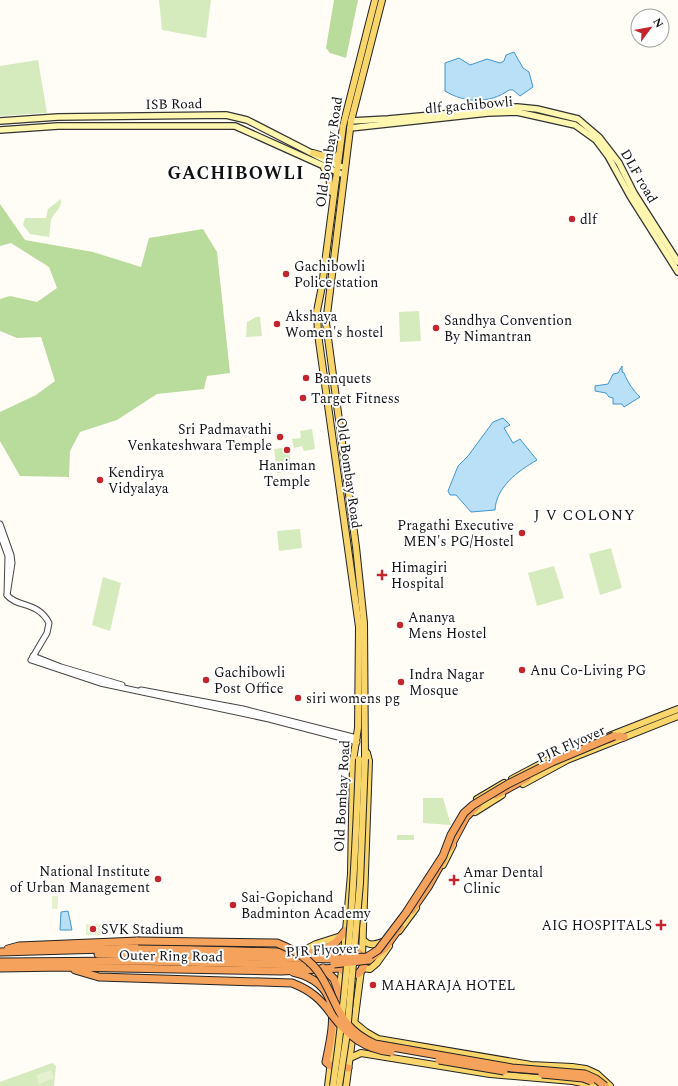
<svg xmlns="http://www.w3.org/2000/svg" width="678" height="1086" font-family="Spectral,serif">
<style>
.green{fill:#d5ebbd}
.forest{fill:#b9dc9c}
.pitch{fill:#e6f2cf}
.water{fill:#b9e0f7;stroke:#3f96cf}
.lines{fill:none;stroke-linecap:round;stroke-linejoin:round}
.tertiary-casing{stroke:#444;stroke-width:7}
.secondary-casing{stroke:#333;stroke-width:8}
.primary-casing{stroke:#222;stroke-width:8}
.motorway-casing{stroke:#222;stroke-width:9}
.tertiary{stroke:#fff;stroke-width:5}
.secondary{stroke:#fff6b0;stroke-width:5.5}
.primary{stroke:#f9d66b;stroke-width:6}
.motorway{stroke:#f5a25d;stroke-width:7}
.primary-bridge-casing{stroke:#222;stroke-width:8;stroke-linecap:butt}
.motorway-bridge-casing{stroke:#222;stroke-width:9;stroke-linecap:butt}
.primary-bridge{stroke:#f9d66b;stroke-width:6}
.motorway-bridge{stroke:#f5a25d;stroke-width:7}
.poi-dot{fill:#c4262e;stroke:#fff;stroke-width:1.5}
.labels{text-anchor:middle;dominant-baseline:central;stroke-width:4;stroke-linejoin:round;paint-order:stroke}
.street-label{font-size:14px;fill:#111;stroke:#fff}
.poi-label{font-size:14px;fill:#111;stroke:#fff;text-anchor:start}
.neighbourhood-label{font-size:15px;letter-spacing:1px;fill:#111;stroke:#fff}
.district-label{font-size:18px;font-weight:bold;letter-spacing:1px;fill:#111;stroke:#fff}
</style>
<rect width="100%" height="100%" fill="#fffdf5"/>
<!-- green -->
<g class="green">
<polygon points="159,0 211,0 206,38 162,30"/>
<polygon points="38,60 47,113 0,116 0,66"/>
<path d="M61,199C62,209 54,212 51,220C50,225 50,232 49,237L30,234L23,225L25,218H46L48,209Z"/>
<polygon points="419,311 421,341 400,342 399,312"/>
<polygon points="256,317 260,317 262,336 246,337 247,322"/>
<polygon points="312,429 315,449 304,451 302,446 294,448 292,439 301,438 300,431"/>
<polygon points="289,447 291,471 277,473 274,449"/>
<polygon points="300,529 302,548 279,551 277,531"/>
<polygon points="611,548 622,588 600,595 589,554"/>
<polygon points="554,566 564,598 537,606 528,573"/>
<polygon points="103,577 121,583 110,631 92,625"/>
<polygon points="423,798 443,798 451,825 423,823"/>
<rect x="397" y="835" width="17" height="5"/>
<polygon points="52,1063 56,1066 54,1086 0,1086 0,1082"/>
</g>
<!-- forest -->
<g class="forest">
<polygon points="334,0 358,0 346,58 330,53 326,48"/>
<polygon points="0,204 25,240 93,252 141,267 149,238 203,229 217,252 230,373 207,376 204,389 157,394 117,420 80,432 70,451 69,477 20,476 0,441 0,412 36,395 55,381 41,337 17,338 0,331 0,299 10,296 37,302 57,288 49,267 11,243 0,246"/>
</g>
<!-- pitch -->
<g class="pitch">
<rect x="52" y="896" width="6" height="13"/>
<rect x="86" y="924" width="15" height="11"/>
<polygon points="51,1070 54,1078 39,1084 36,1075"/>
</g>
<!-- water -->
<g class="water">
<path d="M514,52L523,68L529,72L533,87L520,96L513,90H509C490,104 464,103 445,91V63L459,58L470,65L487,59L500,63L504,61L506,55Z"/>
<path d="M622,366V372L624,373C628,383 633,390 640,397L624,407L622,404H613V398L609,397L606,393L595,391V386L608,384L613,374L618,373Z"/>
<path d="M503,418L510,425L504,428L513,443L520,439L537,460C518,471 496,487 495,510L471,512L456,495H450L448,491L458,466L468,456L493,422Z"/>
<polygon points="68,911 72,930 60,930 61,912"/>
</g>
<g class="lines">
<!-- tertiary casing -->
<g class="tertiary-casing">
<g id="tertiary">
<polyline points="0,524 11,555 12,563 7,595 8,556 0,534"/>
<path d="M7,595C17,608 38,601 49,623L47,633L31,660L100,683L269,719L357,742"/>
<polyline points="33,656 61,667 122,685"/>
<polyline points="141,690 243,709 357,738"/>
</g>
</g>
<!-- secondary casing -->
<g class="secondary-casing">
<g id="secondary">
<polyline points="0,121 58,117 226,115 247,120 329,162 345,168"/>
<polyline points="351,121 388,119 517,107 537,109 578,119 599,137 619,163 634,193 678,262"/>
<polyline points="350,128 488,113 517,112 575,125 596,140 608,156 630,196 678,272"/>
<polyline points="0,130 58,126 235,126 344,175"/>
</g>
</g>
<!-- primary casing -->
<g class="primary-casing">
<g id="primary">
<polyline points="313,153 334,159 339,154"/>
<polyline points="324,168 329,176 331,192"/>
<polyline points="609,736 678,709"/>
<polyline points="365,759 364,623 356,547 326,323 351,121 382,0"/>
<polyline points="512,779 548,760"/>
<polyline points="523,784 567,760 678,716"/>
<polyline points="477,799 504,783"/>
<polyline points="475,812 502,795"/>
<polyline points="443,865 453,845"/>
<polyline points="399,931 416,908"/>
<path d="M363,940C369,946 374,945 382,942"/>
<polyline points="301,952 316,944 341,936"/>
<polyline points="344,953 351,874 353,761 358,728 359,627 318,334 317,311 322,286 343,126 375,0"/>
<polyline points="362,956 369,761 367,753"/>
<polyline points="362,968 370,969 377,963 389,946"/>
<polyline points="355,1023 366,1032 378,1039 531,1065 572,1067 586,1069 597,1074 610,1086"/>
<polyline points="350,1058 361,1053 490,1074 572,1081 597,1086"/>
<polyline points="328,1086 342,970"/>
<polyline points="346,1086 361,970"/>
</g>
</g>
<!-- motorway casing -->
<g class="motorway-casing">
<g id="motorway">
<polyline points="609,740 619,736 624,737"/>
<polyline points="496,795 527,778"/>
<polyline points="450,847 466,817 478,805"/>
<polyline points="412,910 428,887 443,860"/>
<polyline points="8,949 19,946 138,941"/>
<circle cx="352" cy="963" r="12"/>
<polyline points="0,952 140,948 343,954"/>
<polyline points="318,953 336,942 345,931"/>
<polyline points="98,954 335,959"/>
<polyline points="369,960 385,948 400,927"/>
<polyline points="0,962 137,961 303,965"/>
<polyline points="0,968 65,967 281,971 341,968"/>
<polyline points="323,968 334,979 340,996"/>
<path d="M75,970L99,977L292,983C310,990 321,999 332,1015"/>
<path d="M293,972C344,984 334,1023 326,1062L331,1066L348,1068"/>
</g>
</g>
<!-- tertiary -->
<use href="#tertiary" class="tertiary"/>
<!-- secondary -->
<use href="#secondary" class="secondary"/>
<!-- primary -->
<use href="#primary" class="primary"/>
<!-- motorway -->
<use href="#motorway" class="motorway"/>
<!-- primary-bridge casing -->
<g class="primary-bridge-casing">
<g id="primary-bridge">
<path d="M333,1086C349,977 355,869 359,759"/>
<polyline points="339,1086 347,1033 360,883 365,759"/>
</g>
</g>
<!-- motorway-bridge casing -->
<g class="motorway-bridge-casing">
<g id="motorway-bridge">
<path d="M138,941L277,943C294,950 311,959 321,976C340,1007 338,1027 375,1044L512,1068L585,1074L596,1079L605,1086"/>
<polyline points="335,959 367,957 378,950 406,913 443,856 451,835 464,813 473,805 508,784 552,762 614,736"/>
<polyline points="334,964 369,960"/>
<path d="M332,1015C348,1036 365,1049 391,1052"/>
<polyline points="439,1060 504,1071"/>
<polyline points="542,1074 583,1078 591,1081"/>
</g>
</g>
<!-- primary-bridge -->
<use href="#primary-bridge" class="primary-bridge"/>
<!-- motorway-bridge -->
<use href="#motorway-bridge" class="motorway-bridge"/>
</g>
<!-- markers -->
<g class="poi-dot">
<circle cx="572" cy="219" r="4"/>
<circle cx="286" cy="274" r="4"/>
<circle cx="277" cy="324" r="4"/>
<circle cx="436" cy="328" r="4"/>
<circle cx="306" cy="378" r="4"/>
<circle cx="303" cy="398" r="4"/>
<circle cx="280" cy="437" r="4"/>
<circle cx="287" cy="450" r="4"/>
<circle cx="100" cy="480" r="4"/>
<circle cx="522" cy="533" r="4"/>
<path d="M380 569h4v4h4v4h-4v4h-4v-4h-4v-4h4z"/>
<circle cx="400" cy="625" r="4"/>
<circle cx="522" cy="670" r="4"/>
<circle cx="206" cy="680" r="4"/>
<circle cx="401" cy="682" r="4"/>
<circle cx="298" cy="698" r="4"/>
<circle cx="158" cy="879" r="4"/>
<path d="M452 874h4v4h4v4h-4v4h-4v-4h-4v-4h4z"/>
<circle cx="233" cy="905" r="4"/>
<path d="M659 919h4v4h4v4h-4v4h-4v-4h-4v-4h4z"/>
<circle cx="93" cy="929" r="4"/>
<circle cx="373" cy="985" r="4"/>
</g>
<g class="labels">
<!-- street labels -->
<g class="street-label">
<text transform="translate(174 104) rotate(-1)">ISB Road</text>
<text transform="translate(469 105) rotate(-5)">dlf gachibowli</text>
<text transform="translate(329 152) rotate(-81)">Old Bombay Road</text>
<text transform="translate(639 176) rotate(60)">DLF road</text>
<text transform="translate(349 473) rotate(82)">Old Bombay Road</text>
<text transform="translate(571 744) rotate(-24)">PJR Flyover</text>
<text transform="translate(342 796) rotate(-87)">Old Bombay Road</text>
<text transform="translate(322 950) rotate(-3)">PJR Flyover</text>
<text transform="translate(171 956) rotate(1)">Outer Ring Road</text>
</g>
<!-- poi labels -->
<g class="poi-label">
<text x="580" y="219">dlf</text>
<text x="294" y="266">Gachibowli<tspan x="294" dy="16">Police station</tspan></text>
<text x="285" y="316">Akshaya<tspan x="285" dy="16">Women's hostel</tspan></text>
<text x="444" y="320">Sandhya Convention<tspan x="444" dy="16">By Nimantran</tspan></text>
<text x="314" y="378">Banquets</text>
<text x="311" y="398">Target Fitness</text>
<text x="272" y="429" text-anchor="end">Sri Padmavathi<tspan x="272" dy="16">Venkateshwara Temple</tspan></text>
<text x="287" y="465" text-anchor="middle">Haniman<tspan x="287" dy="16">Temple</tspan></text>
<text x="108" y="472">Kendirya<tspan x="108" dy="16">Vidyalaya</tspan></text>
<text x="514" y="525" text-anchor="end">Pragathi Executive<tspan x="514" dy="16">MEN's PG/Hostel</tspan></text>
<text x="391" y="567">Himagiri<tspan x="391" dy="16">Hospital</tspan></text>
<text x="408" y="617">Ananya<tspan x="408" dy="16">Mens Hostel</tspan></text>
<text x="530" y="670">Anu Co-Living PG</text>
<text x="214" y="672">Gachibowli<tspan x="214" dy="16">Post Office</tspan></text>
<text x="409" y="674">Indra Nagar<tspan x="409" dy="16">Mosque</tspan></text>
<text x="306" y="698">siri womens pg</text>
<text x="150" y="871" text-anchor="end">National Institute<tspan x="150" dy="16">of Urban Management</tspan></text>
<text x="463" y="872">Amar Dental<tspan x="463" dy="16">Clinic</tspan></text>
<text x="241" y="897">Sai-Gopichand<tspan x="241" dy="16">Badminton Academy</tspan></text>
<text x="652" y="925" text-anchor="end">AIG HOSPITALS</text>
<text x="101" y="929">SVK Stadium</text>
<text x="381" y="985">MAHARAJA HOTEL</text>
</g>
<!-- neighbourhood labels -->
<g class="neighbourhood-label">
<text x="585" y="515">J V COLONY</text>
</g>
<!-- district labels -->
<g class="district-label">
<text x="236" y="173">GACHIBOWLI</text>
</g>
</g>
<!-- north arrow -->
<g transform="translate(650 28) rotate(58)"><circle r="19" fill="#ffffff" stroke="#a0a0a0"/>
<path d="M0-3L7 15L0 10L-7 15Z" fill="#c4262e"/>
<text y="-6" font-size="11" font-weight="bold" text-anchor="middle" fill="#111111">N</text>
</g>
</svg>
